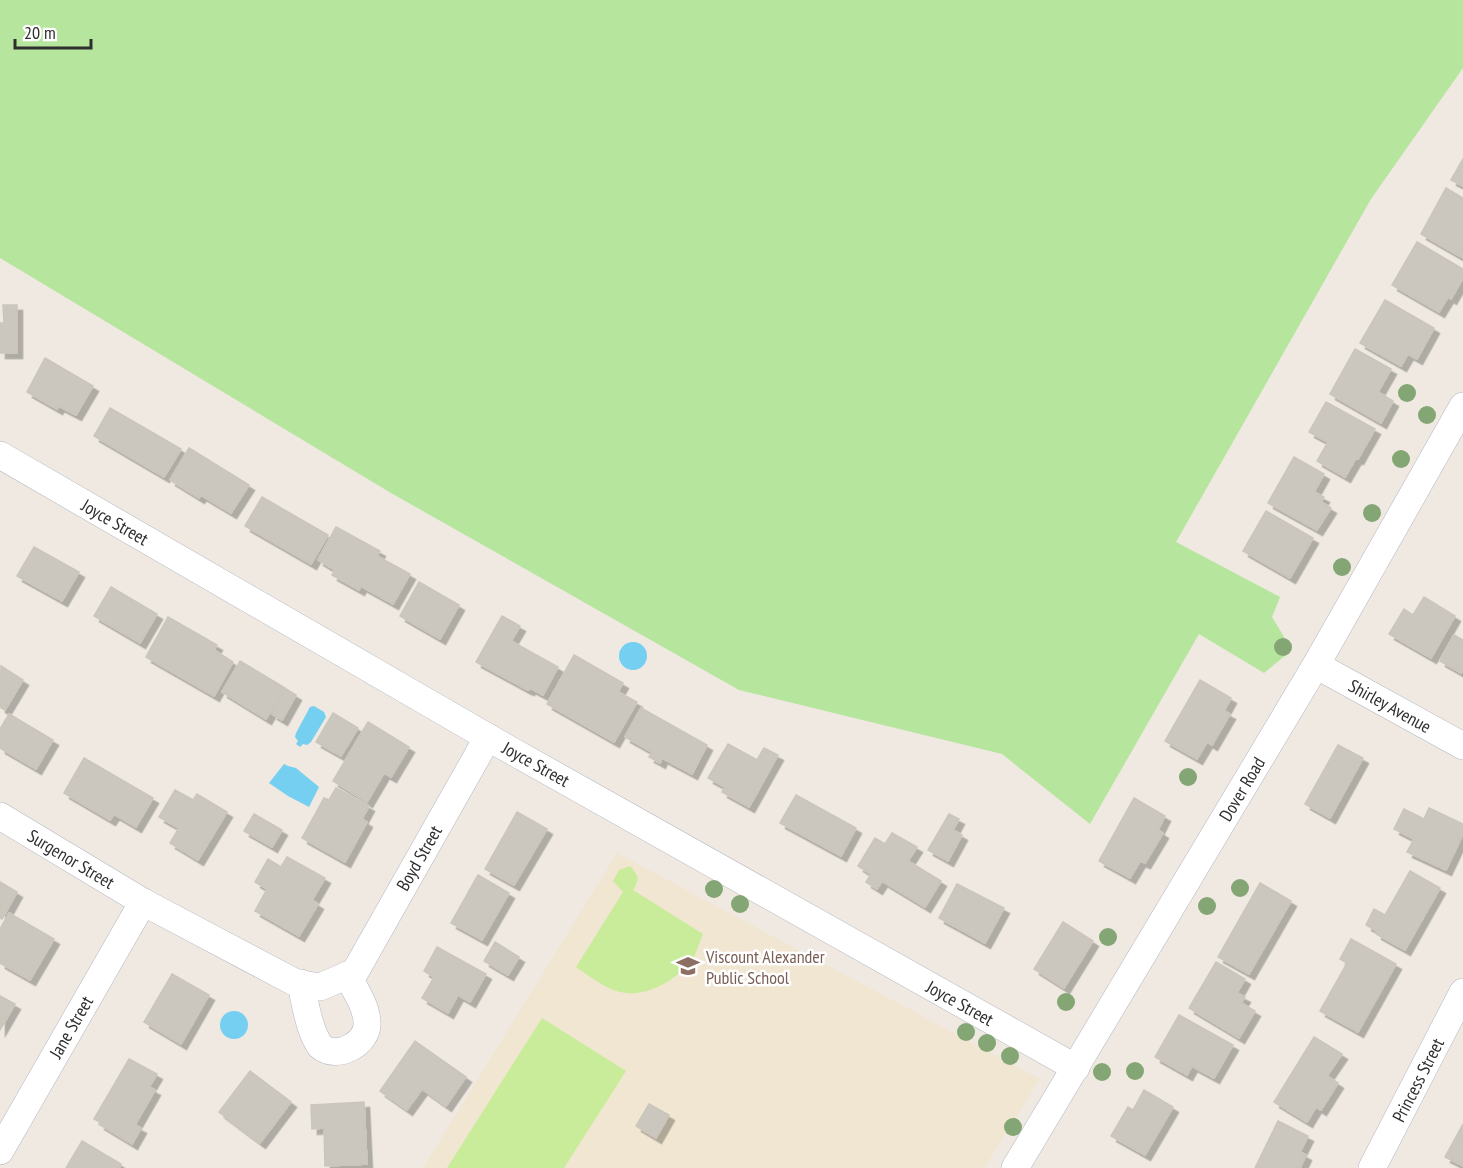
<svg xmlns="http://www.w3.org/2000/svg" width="1463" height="1168" font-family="'PT Sans Narrow',sans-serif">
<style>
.education{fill:#f0e6d1}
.green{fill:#b6e59e}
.pitch{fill:#c9ec9a}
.water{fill:#75cff0}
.building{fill:#cbc7bf;stroke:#cbc5ba;stroke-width:1.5;filter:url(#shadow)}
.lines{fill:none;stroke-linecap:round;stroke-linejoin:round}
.street-casing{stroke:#b4b7c1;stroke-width:28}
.street{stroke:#fff;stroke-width:27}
.tree{fill:#84a574}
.labels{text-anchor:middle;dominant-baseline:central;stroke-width:5;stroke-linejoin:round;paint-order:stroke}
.street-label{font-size:18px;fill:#2e2e2e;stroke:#fff}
.education-label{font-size:18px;fill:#785e54;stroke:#fff;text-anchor:start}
</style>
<defs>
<filter id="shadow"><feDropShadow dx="5.5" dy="5.5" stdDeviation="0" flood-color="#0004"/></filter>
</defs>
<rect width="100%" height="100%" fill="#efe9e1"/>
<!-- education -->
<polygon class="education" points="617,853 1040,1079 984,1168 423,1168"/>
<!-- green -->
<polygon class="green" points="0,0 1463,0 1463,68 1371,199 1176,542 1280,597 1272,617 1292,650 1264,673 1199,634 1090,824 1002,754 739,690 391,493 0,258"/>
<!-- pitch -->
<g class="pitch">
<path d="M630,866C639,877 640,878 633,890L703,934C699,942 697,953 692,960C679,978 649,996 626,993C607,991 591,977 576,967L623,892L613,881L619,870Z"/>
<polygon points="542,1018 626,1071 564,1168 447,1168"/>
</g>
<!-- water -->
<g class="water">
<circle cx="633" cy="656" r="14"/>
<polygon points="314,706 324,712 326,717 311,742 307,745 303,744 300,747 296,744 298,741 295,737 296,733 310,707"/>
<polygon points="284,764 288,766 296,768 319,787 309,807 288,796 269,783"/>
<circle cx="234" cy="1025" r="14"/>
</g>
<!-- building -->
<g class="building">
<polygon points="1463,159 1463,186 1451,180"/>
<polygon points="1446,188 1463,198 1463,258 1421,234"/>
<polygon points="1417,242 1463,269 1463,278 1451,299 1448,297 1439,312 1392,285"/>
<polygon points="1385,300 1434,328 1417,359 1408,354 1401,366 1360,343"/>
<polygon points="3,305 17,305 17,353 0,353 0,323 4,323"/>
<polygon points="1355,349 1391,369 1378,392 1393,401 1381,423 1330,394"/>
<polygon points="45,358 93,386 76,415 59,406 57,409 27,392"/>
<polygon points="1326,402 1375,429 1358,459 1356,458 1345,477 1317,461 1328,442 1309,432"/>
<polygon points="110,408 181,449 164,477 94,436"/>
<polygon points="189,448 249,485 231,513 201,495 199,498 170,480"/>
<polygon points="1294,457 1324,474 1314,492 1324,497 1321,502 1331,508 1317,530 1268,503"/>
<polygon points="262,497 328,535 311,564 245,526"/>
<polygon points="1266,511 1313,538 1290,578 1243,551"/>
<polygon points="336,527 380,551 377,556 410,574 393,604 361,586 359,590 332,575 335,570 318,560"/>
<polygon points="34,547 79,572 62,601 17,576"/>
<polygon points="419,582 459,605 440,639 400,616"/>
<polygon points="111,587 157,614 140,643 94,616"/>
<polygon points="1424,597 1455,616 1431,658 1389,634 1404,609 1413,615"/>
<polygon points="502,616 520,626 511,641 558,667 543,695 530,688 529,690 526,689 476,662"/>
<polygon points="168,617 217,645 214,650 233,662 214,696 146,657"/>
<polygon points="1454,635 1463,640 1463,670 1461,673 1440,661"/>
<polygon points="574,655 623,683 618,692 637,702 614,742 547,704"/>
<polygon points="240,661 285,688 266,719 222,692"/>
<polygon points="1,666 23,680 5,710 0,707"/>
<polygon points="1200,680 1231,698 1224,711 1230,714 1212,745 1207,742 1197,759 1165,741"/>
<polygon points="286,689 296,695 282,720 272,714"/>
<polygon points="641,708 707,745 692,774 662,758 660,763 649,757 652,752 625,737"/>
<polygon points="333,713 358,728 341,756 316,742"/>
<polygon points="9,714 53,740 36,769 0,748 0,729"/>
<polygon points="368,722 409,747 391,777 384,773 367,802 333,781"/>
<polygon points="728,744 757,760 764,748 778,755 749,807 722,792 725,787 708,778"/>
<polygon points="1338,745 1363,758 1330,818 1305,804"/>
<polygon points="84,758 153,798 136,827 114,814 110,820 64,793"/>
<polygon points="336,788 369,806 362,819 367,822 345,862 302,838 324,798 329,800"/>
<polygon points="175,790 193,800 197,794 227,812 198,860 170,843 179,828 159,817"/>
<polygon points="796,795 856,828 841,856 780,823"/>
<polygon points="1134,798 1165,816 1158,830 1163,833 1145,863 1140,861 1130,878 1099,861"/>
<polygon points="1429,808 1463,824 1463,834 1446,870 1407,852 1414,839 1394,829 1404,809 1424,819"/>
<polygon points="517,812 547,829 514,885 485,869"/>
<polygon points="254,814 282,830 272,847 244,831"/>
<polygon points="949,814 959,819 953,830 962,835 948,861 928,850"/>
<polygon points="892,833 917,847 908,861 941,881 925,907 882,881 877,889 866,882 871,874 858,866 875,838 885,844"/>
<polygon points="287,857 325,878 312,900 318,904 299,936 255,911 267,889 255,882 268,859 281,867"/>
<polygon points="1410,871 1440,888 1405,950 1376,934 1377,931 1366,925 1374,909 1385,915"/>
<polygon points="478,875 509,893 482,940 451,923"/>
<polygon points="0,882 17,892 2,919 0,918"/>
<polygon points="1260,883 1291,901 1249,974 1218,957"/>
<polygon points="957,884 1004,908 985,943 939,918"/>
<polygon points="9,913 54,939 30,980 0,963 0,929"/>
<polygon points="1063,922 1093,941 1064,988 1034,969"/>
<polygon points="1351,939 1396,964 1358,1032 1320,1011 1347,963 1340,959"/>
<polygon points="495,942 519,957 508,975 484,961"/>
<polygon points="437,947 486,974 470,1002 458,995 448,1013 422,998 434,977 424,971"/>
<polygon points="1216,962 1245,979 1237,993 1245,997 1241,1003 1255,1011 1239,1038 1189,1008"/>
<polygon points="172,974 209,995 181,1044 144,1022"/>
<polygon points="0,996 15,1004 0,1030"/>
<polygon points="1179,1015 1233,1045 1214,1078 1192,1066 1187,1075 1155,1057"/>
<polygon points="1314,1037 1342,1054 1327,1076 1338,1083 1321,1110 1316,1107 1307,1122 1274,1102"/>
<polygon points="415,1041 466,1077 446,1106 422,1089 407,1110 380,1091"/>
<polygon points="129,1059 157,1074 149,1087 155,1090 135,1125 141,1128 132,1144 99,1124 100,1122 94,1119"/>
<polygon points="250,1071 291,1102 260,1143 219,1112"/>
<polygon points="1144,1090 1173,1107 1145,1155 1111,1136 1128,1107 1133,1110"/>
<polygon points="364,1102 367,1164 325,1166 324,1128 312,1129 311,1105"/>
<polygon points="649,1104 669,1115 656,1138 636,1126"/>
<polygon points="1278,1121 1308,1136 1300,1152 1306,1155 1300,1168 1255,1168"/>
<polygon points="1463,1124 1463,1166 1445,1157"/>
<polygon points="82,1141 121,1164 119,1168 66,1168"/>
</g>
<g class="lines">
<!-- street casing -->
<g class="street-casing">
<g id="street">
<polyline points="0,455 503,746 1076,1068"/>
<polyline points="1316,665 1463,746"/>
<polyline points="0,816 143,902 296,983 320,987 355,972 488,737"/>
<path d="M301,983C305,1002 307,1020 315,1037C317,1040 318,1044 320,1046C337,1061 369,1043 367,1022C366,1005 355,990 347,975"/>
<polyline points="0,1151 143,902"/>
<polyline points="1015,1168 1316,665 1463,406"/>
<polyline points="1372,1168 1463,992"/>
</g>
</g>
<!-- street -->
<use href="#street" class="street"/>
</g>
<!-- trees -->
<g class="tree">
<circle cx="1407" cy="393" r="9"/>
<circle cx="1427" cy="415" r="9"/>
<circle cx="1401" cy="459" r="9"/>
<circle cx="1372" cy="513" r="9"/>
<circle cx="1342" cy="567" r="9"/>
<circle cx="1283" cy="647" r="9"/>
<circle cx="1188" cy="777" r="9"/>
<circle cx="1240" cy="888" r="9"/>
<circle cx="714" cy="889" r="9"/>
<circle cx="740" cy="904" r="9"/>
<circle cx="1207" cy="906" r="9"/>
<circle cx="1108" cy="937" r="9"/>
<circle cx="1066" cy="1002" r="9"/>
<circle cx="966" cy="1032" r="9"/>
<circle cx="987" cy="1043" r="9"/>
<circle cx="1010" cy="1056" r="9"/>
<circle cx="1135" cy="1071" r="9"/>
<circle cx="1102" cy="1072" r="9"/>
<circle cx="1013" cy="1127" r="9"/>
</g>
<!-- icons -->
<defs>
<g id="school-bare" transform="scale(1.8)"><path d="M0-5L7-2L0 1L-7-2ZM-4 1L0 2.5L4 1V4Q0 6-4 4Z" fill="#8d6e63" stroke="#fff" stroke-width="2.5" paint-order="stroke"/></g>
</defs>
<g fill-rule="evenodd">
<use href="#school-bare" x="688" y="966"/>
</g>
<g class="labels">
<!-- street labels -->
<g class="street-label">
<text transform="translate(115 522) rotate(30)">Joyce Street</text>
<text transform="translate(1390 706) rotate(29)">Shirley Avenue</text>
<text transform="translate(536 764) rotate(29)">Joyce Street</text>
<text transform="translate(1242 789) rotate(-59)">Dover Road</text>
<text transform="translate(419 858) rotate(-60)">Boyd Street</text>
<text transform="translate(71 859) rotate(31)">Surgenor Street</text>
<text transform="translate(960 1003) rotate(29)">Joyce Street</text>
<text transform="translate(71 1027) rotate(-60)">Jane Street</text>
<text transform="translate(1418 1080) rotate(-63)">Princess Street</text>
</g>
<!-- education labels -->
<g class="education-label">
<text x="706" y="956">Viscount Alexander<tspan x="706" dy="21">Public School</tspan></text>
</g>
</g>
<!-- scale -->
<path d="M15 39v9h76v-9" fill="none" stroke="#2e2e2e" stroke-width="3"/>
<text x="24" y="39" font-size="18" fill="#2e2e2e" stroke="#ffffff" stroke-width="4.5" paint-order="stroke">20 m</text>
</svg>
